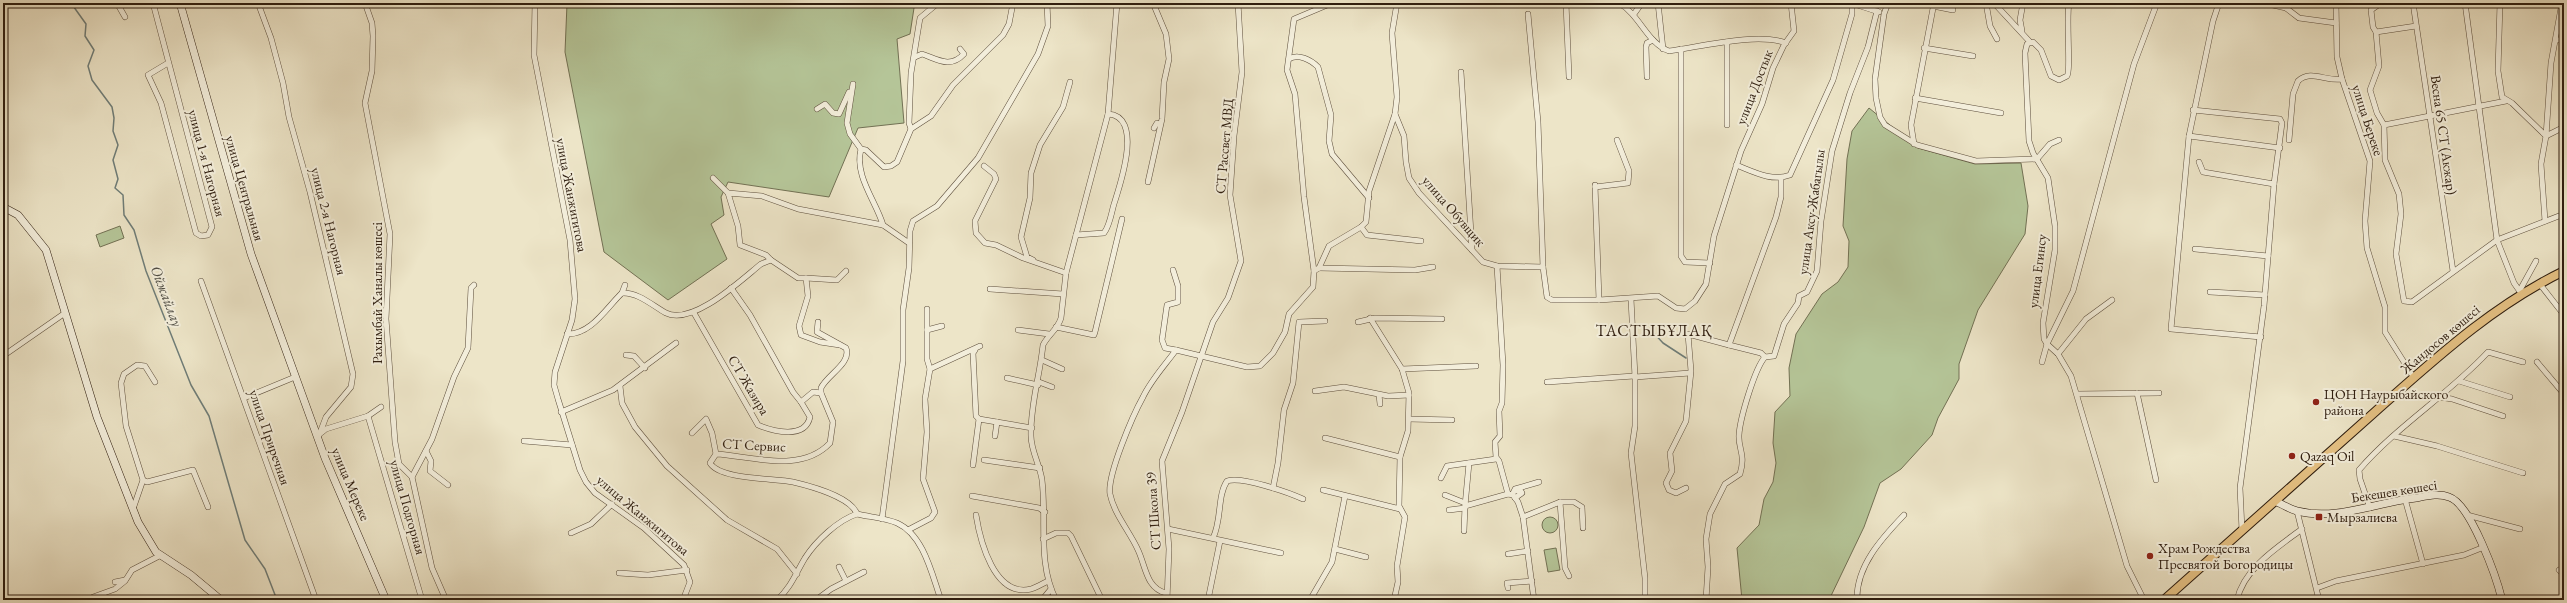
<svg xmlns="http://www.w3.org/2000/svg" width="2567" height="603" font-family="'EB Garamond',serif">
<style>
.green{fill:#b5c598;stroke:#727154}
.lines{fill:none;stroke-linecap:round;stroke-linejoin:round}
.stream{stroke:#6f7d78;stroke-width:1.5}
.street-casing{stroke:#5e4f3d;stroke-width:6}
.secondary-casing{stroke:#2e1d0f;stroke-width:8}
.primary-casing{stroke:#2e1d0f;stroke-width:10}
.street{stroke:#f3eedb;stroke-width:5}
.secondary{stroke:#f3eedb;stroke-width:7}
.primary{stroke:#e6c284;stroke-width:8}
.poi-dot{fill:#8f2418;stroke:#f3eedb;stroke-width:1.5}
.labels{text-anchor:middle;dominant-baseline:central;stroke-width:4;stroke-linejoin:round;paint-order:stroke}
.street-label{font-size:14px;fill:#2e1d0f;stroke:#f3eedb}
.poi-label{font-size:14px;fill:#2e1d0f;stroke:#f3eedb;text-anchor:start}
.water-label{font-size:15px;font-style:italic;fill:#4f4d44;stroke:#f3eedb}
.quarter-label{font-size:16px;letter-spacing:1px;fill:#2e1d0f;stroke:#f3eedb}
</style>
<rect width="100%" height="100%" fill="#ede5c8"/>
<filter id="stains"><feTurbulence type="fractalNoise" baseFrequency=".005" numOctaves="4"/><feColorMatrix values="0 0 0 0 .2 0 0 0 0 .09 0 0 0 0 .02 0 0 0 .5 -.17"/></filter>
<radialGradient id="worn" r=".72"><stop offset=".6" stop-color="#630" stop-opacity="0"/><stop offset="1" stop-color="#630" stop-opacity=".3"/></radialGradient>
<!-- green -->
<g class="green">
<polygon points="561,3 912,3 914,8 910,34 897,39 904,123 858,128 829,197 728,182 721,197 724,215 711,224 727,259 668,300 604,252 565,52 567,4"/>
<polygon points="1869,108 1918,148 1975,164 2021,163 2028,206 2025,234 1978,310 1959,364 1959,379 1938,418 1932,435 1901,469 1880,483 1864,527 1829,600 1742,600 1737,548 1759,525 1764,499 1773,482 1776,463 1773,443 1775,412 1790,396 1789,368 1796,334 1822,294 1838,282 1848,267 1849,241 1843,226 1847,159 1852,131"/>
<polygon points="120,226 124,238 100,247 96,235"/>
<circle cx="1550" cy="525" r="8"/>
<polygon points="1556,548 1560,570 1548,572 1544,550"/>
</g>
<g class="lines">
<!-- stream -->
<g class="stream">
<polyline points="71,3 86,24 85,36 94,50 88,66 92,80 112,107 114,118 113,131 118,145 113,160 118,179 115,188 123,195 124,215 134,230 146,271 191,385 209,416 245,540 265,569 277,600"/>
<polyline points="1651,330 1663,343 1686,358"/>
</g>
<!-- street casing -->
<g class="street-casing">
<g id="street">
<polyline points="117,3 125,17"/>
<polyline points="153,3 212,227 208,235 201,236 196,233 161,103 148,75 168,63"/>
<polyline points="258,3 271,38 283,83 289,117 310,192 353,374 351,387 326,417 318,438"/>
<polyline points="365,3 372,23 373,36 372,71 365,103 390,234 386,319 395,442 399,464 412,477 432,568 446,600"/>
<polyline points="535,3 534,55 570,240 575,299 572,320 555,372 554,385 558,399 580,470 586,482 595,493 644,528 684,565 690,582 683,600"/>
<polyline points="1397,3 1392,33 1397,97 1395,114 1404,136 1406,162 1409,178 1419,193 1483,262 1497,266 1543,267 1547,297 1552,300 1599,300 1658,296 1676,308 1685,309 1695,301 1706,284 1714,236 1741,151 1762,104 1773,68 1784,45 1794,31 1791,3"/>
<polyline points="1566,3 1569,77"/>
<path d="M1619,3C1640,15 1647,43 1669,51C1700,47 1757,32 1786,43"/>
<polyline points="1658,3 1663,49"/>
<polyline points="1851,3 1879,12"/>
<polyline points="1888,3 1884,14 1875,79 1876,98 1880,117 1885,125 1917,145 1976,161 2037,159 2050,144 2059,140"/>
<polyline points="1986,3 1990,26 1997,39"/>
<polyline points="1994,3 2030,42"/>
<path d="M2069,3C2066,17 2071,72 2067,76L2059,80L2051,76L2041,50L2033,42L2027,44L2025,53L2029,141L2033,153L2048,178L2055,226V250L2043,323L2044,339L2047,344L2058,354L2071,376L2127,566L2144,600"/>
<polyline points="2219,3 2213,21 2189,136 2171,329 2261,337"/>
<polyline points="2264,3 2286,8"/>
<polyline points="2286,3 2286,8 2299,18 2336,23"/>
<polyline points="2336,3 2337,57 2342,79 2370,161 2365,221 2367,248 2385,307 2385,332 2414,378"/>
<polyline points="2381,3 2371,10 2373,27 2376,32 2379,66 2370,90 2377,113 2384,125 2385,160 2399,194 2401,214 2396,254 2404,301 2412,302 2497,240 2564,214"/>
<polyline points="2413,3 2453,271"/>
<polyline points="2465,3 2497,240 2514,283 2521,293"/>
<polyline points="2500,3 2498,71 2502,97 2512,103 2546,136 2541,164 2545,221"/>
<polyline points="1933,6 1953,10"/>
<polyline points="2561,8 2551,63 2546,136 2564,127"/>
<polyline points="1528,14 1538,122 1543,267"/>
<polyline points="1634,14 1639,7 1638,3"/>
<polyline points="2022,31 2020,20 2023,3"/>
<polyline points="2376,32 2416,26"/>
<polyline points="2556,40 2564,40"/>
<polyline points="1727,42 1727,125"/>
<polyline points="1924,48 1973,56"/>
<polyline points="1681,49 1681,256 1685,262 1710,263"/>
<path d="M915,57L922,54C937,59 950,69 964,54L960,49"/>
<path d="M1289,59C1298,53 1311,60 1318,67L1331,115L1329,141L1332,154L1369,198"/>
<polyline points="1461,72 1472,250"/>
<polyline points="1647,77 1646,47 1647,43 1653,40"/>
<polyline points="853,84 847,123 850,134 861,149"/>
<polyline points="1915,98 2001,113"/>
<polyline points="817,109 825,104 833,113 839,114 849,92"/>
<polyline points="2193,110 2280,119 2282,123 2274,184 2203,172 2199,162"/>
<polyline points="2384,125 2506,101"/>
<polyline points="1154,128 1157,123 1160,124"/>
<polyline points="911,129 909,123 911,73 920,18 938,3"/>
<polyline points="2189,136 2280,148"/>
<path d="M2289,140L2293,94L2298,81C2311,69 2326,82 2342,79"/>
<polyline points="1914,144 1911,125 1934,3"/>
<path d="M1736,165C1754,172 1772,182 1790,175L1833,80L1852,14V3"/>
<polyline points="984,166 994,174 996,179 975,221 976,233 985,243 996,245 1023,258 1066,273"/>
<polyline points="713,178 728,193"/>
<polyline points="1148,182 1162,119 1164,82 1169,59 1166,34 1153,3"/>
<polyline points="1595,185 1599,300"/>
<polyline points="1595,187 1628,183 1629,171 1617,140"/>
<path d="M883,225C876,201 854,176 861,149L866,150L884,167L891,166L897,162L911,129L931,116L953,85L1003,35L1009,24L1013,3"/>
<polyline points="1361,227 1367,235 1421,241"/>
<path d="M1076,235L1104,233C1110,225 1111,214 1114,204C1120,185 1144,116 1108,114"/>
<polyline points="2195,249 2268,256"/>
<polyline points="771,260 766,255 740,245 738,226 728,193 762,196 798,209 883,225 909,243"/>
<polyline points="1033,260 1027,257 1021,237 1030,198 1031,173 1040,145 1063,107 1070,82"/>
<polyline points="1497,266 1503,365 1502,403 1499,411 1500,436 1495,442 1496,457 1499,461 1508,494 1513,495 1518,502 1523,517 1560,502 1565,568 1569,576"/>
<polyline points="1319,268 1415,270 1433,267"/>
<polyline points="1173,270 1178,286 1178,302 1167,305 1162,340 1165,348 1176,350"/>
<polyline points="1314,271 1304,197 1295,94 1287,70 1294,19 1332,3"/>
<polyline points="806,278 837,280 846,271"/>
<polyline points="201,281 316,600"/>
<polyline points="2539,283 2564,315"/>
<polyline points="731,288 750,315 793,392 801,402"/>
<polyline points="990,289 1063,294"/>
<polyline points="2520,290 2536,261"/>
<polyline points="2210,292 2265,295"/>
<polyline points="622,293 625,285"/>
<polyline points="1631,299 1635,377 1635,426 1631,453 1645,578 1645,600"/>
<polyline points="3,305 5,306"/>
<polyline points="927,309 927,359 930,369"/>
<path d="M694,313L758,425C772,431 805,440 810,417L801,402L813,392L821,393"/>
<polyline points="1370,318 1402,369 1409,393 1408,431 1400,457 1399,506 1405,517 1397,566 1398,582 1394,600"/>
<path d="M818,322L817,332L846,348C852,363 827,375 821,388V393L833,422L830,443C801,474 751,456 716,454L710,463C720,480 775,478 793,482C810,486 851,497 857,514"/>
<polyline points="1358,322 1375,318 1442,319"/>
<polyline points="1056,327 1094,335 1095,332 1122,219"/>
<polyline points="927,330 942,326"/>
<polyline points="1018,330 1049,334"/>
<path d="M567,334C591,335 607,307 622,293C638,292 653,306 666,313C693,326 741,280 761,264L771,260L798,278H806L808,296L799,326L801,335L820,342L840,345"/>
<polyline points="1729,345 1761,353 1765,357"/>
<polyline points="2058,354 2086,319 2112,300"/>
<polyline points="626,355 634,356 645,368"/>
<polyline points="3,356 65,313"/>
<polyline points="1042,360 1062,369"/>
<polyline points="2042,362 2047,344 2073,291 2134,64 2157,3"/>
<polyline points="2537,362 2564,394"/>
<polyline points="1402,369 1476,366"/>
<polyline points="1635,377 1690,373"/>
<polyline points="1007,378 1038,385"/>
<polyline points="2459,381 2510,397"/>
<polyline points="1039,382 1052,387"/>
<polyline points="1547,382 1634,376"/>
<polyline points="620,386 622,403 635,427 667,466 727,520 777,549 797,574"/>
<polyline points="1315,391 1344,387 1388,396 1409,395"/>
<polyline points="2137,393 2156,480"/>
<polyline points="2078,394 2159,393"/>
<polyline points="1379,395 1380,404"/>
<polyline points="2439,397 2452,399 2503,416"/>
<polyline points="244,398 295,377"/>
<polyline points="561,412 613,390 676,343"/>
<polyline points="368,416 381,407"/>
<polyline points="979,419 1032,428"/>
<polyline points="1409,419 1452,420"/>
<polyline points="321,433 326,429 368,416 422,600"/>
<polyline points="692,433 706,419 712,433 716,454"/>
<polyline points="995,436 997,422"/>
<polyline points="2394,436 2437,446 2523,473"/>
<polyline points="1325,438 1400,457"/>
<polyline points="524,441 572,445"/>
<polyline points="426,451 431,461 430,471 448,485"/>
<polyline points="984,460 1040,468"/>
<polyline points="973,465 979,419 976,416 973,353 975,350"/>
<polyline points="412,477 432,439 454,377 468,348 471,288 474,285"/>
<polyline points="1441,478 1447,466 1496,459"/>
<polyline points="143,480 147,482 193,470 208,507"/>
<polyline points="1273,488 1278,463 1284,410 1293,383 1299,322 1325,321"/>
<polyline points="1686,488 1676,493 1669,490 1666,483 1672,471 1670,453 1686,421 1691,371 1688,334 1729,345 1776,217 1781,197 1781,178"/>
<polyline points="1323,490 1400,509"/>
<polyline points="1513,493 1515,489 1539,482"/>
<polyline points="1445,495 1465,503"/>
<polyline points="972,496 1039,508 1045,512"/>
<polyline points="1515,498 1522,493 1520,490 1515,491"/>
<polyline points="2405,499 2423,564"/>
<polyline points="1560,502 1574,502 1582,507 1583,528"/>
<polyline points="1465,506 1469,463"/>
<path d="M2370,508L2360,479L2359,470C2397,426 2448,395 2488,352L2523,362"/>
<polyline points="133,509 143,480 126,426 121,383 124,374 137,365 145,366 155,382"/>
<polyline points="1449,510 1465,508"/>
<polyline points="2297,511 2319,600"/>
<path d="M976,515C980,540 994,598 1031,589C1037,587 1042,584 1048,581"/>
<polyline points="2467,515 2520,529"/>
<polyline points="1523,517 1534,600"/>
<polyline points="882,519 903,361 903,310 909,268 910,231 913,221 937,206 978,158 1038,54 1048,26 1047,3"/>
<polyline points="1168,529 1281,553"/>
<polyline points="908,530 931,518 935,512 923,479 927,432 925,399 930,369 980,346"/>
<polyline points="2242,530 2240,488 2264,306 2274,184"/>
<polyline points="1464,531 1465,506 1508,494"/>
<polyline points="571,533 591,524 612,504"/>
<path d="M1213,538C1222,520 1217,496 1227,481C1241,476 1288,492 1303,499"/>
<polyline points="1043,539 1056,533 1068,533 1071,536 1102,600"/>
<polyline points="1335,549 1366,557"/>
<polyline points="1508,554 1528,551"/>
<polyline points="839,567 846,581"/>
<polyline points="2559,570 2564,575"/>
<polyline points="619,573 648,575 687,570"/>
<polyline points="115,582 125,580"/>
<polyline points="1508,588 1507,583 1532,581"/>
<polyline points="2317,588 2336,581 2464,555 2484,547"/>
<path d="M1166,593C1146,588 1146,567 1138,550C1130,532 1114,514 1110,494C1107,475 1133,415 1143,397C1151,380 1165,365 1176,350L1247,367L1260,366L1273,353L1285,332L1289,314L1313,287L1314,271L1319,268L1329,246L1361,227L1366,222L1369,191L1395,114"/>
<polyline points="92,600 93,597 115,589 125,581 132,570 161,555"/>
<path d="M777,600C790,589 796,573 805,558C816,541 838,520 857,514C870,517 885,518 897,523C924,535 932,575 941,600"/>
<polyline points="816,600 831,589 864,572"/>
<polyline points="1042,600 1051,589"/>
<path d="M1056,600C1037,562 1047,521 1042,480C1040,465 1031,451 1031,436C1030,406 1040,375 1043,345C1048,335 1058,329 1061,318L1066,273L1108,114L1117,3"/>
<polyline points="1167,600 1169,549 1162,461 1182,412 1213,322 1228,298 1241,261 1230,195 1234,136 1242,72 1238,3"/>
<polyline points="1208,600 1220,541"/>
<polyline points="1310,600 1332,562 1345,496"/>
<path d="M1706,600L1708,567L1706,539L1710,514L1725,484L1740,474C1746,454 1738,449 1739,435C1740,418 1755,368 1765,357L1774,356L1784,324L1798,303L1799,296L1807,292L1817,271L1821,221L1832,151L1850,93L1868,47L1877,11"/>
<path d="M1857,600C1856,566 1882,538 1904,515"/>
<path d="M2237,600C2244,568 2278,547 2302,529"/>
</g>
</g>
<!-- secondary casing -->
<g class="secondary-casing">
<g id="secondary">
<polyline points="180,3 251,254 325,458 386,600"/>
<polyline points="3,207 18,215 46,250 97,417 138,522 156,552 191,575 221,600"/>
<path d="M2275,501C2282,504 2289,509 2297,511C2337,521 2377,502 2416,498C2427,496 2439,493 2449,497C2471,504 2497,579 2502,600"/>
</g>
</g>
<!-- primary casing -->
<g class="primary-casing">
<path id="primary" d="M2164,600C2235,537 2305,474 2376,411C2435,359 2492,306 2564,271"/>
</g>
<!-- street -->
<use href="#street" class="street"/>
<!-- secondary -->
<use href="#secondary" class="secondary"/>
<!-- primary -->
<use href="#primary" class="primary"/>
</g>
<!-- markers -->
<g class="poi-dot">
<circle cx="2316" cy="402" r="4"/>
<circle cx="2292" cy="456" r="4"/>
<rect x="2315" y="513" width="8" height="8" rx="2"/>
<circle cx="2150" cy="556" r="4"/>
</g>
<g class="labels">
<!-- street labels -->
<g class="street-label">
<text transform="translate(1754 87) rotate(-69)">улица Достык</text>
<text transform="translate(2368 120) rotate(72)">улица Береке</text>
<text transform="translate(2444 135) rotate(82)">Весна 65 СТ (Акжар)</text>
<text transform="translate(1224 146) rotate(-85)">СТ Рассвет МВД</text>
<text transform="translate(207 163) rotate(75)">улица 1-я Нагорная</text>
<text transform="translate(245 188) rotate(74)">улица Центральная</text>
<text transform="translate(572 195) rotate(79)">улица Жанжигитова</text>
<text transform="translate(1454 211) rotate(49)">улица Обувщик</text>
<text transform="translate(1811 212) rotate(-82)">улица Аксу-Жабагылы</text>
<text transform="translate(329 221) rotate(76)">улица 2-я Нагорная</text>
<text transform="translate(2037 271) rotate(-83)">улица Егинсу</text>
<text transform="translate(377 293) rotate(-90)">Рахымбай Ханалы көшесі</text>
<text transform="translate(2440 339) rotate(-40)">Жандосов көшесі</text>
<text transform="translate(749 385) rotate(59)">СТ Жазира</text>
<text transform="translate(270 437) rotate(71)">улица Приречная</text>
<text transform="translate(754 445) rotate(3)">СТ Сервис</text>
<text transform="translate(351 484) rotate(67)">улица Мереке</text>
<text transform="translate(2394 491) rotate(-9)">Бекешев көшесі</text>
<text transform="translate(408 507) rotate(74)">улица Подгорная</text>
<text transform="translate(1153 511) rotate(-94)">СТ Школа 39</text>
<text transform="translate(643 515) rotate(40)">улица Жанжигитова</text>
</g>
<!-- poi labels -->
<g class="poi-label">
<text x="2324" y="394">ЦОН Наурыбайского<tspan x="2324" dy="16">района</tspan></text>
<text x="2300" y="456">Qazaq Oil</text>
<text x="2327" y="517">Мырзалиева</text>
<text x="2158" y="548">Храм Рождества<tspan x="2158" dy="16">Пресвятой Богородицы</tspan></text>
</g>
<!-- water labels -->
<g class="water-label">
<text transform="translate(167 296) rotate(69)">Ойжайлау</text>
</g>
<!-- quarter labels -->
<g class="quarter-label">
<text x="1654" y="330">ТАСТЫБҰЛАҚ</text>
</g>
</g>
<!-- margin -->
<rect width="2567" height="603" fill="none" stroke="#ede5c8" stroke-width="16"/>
<rect x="4" y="4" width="2559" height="595" fill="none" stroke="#2e1d0f" stroke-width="2"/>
<rect x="8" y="8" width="2551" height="587" fill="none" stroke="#2e1d0f"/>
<rect width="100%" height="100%" filter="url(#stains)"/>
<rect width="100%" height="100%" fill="url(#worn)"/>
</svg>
